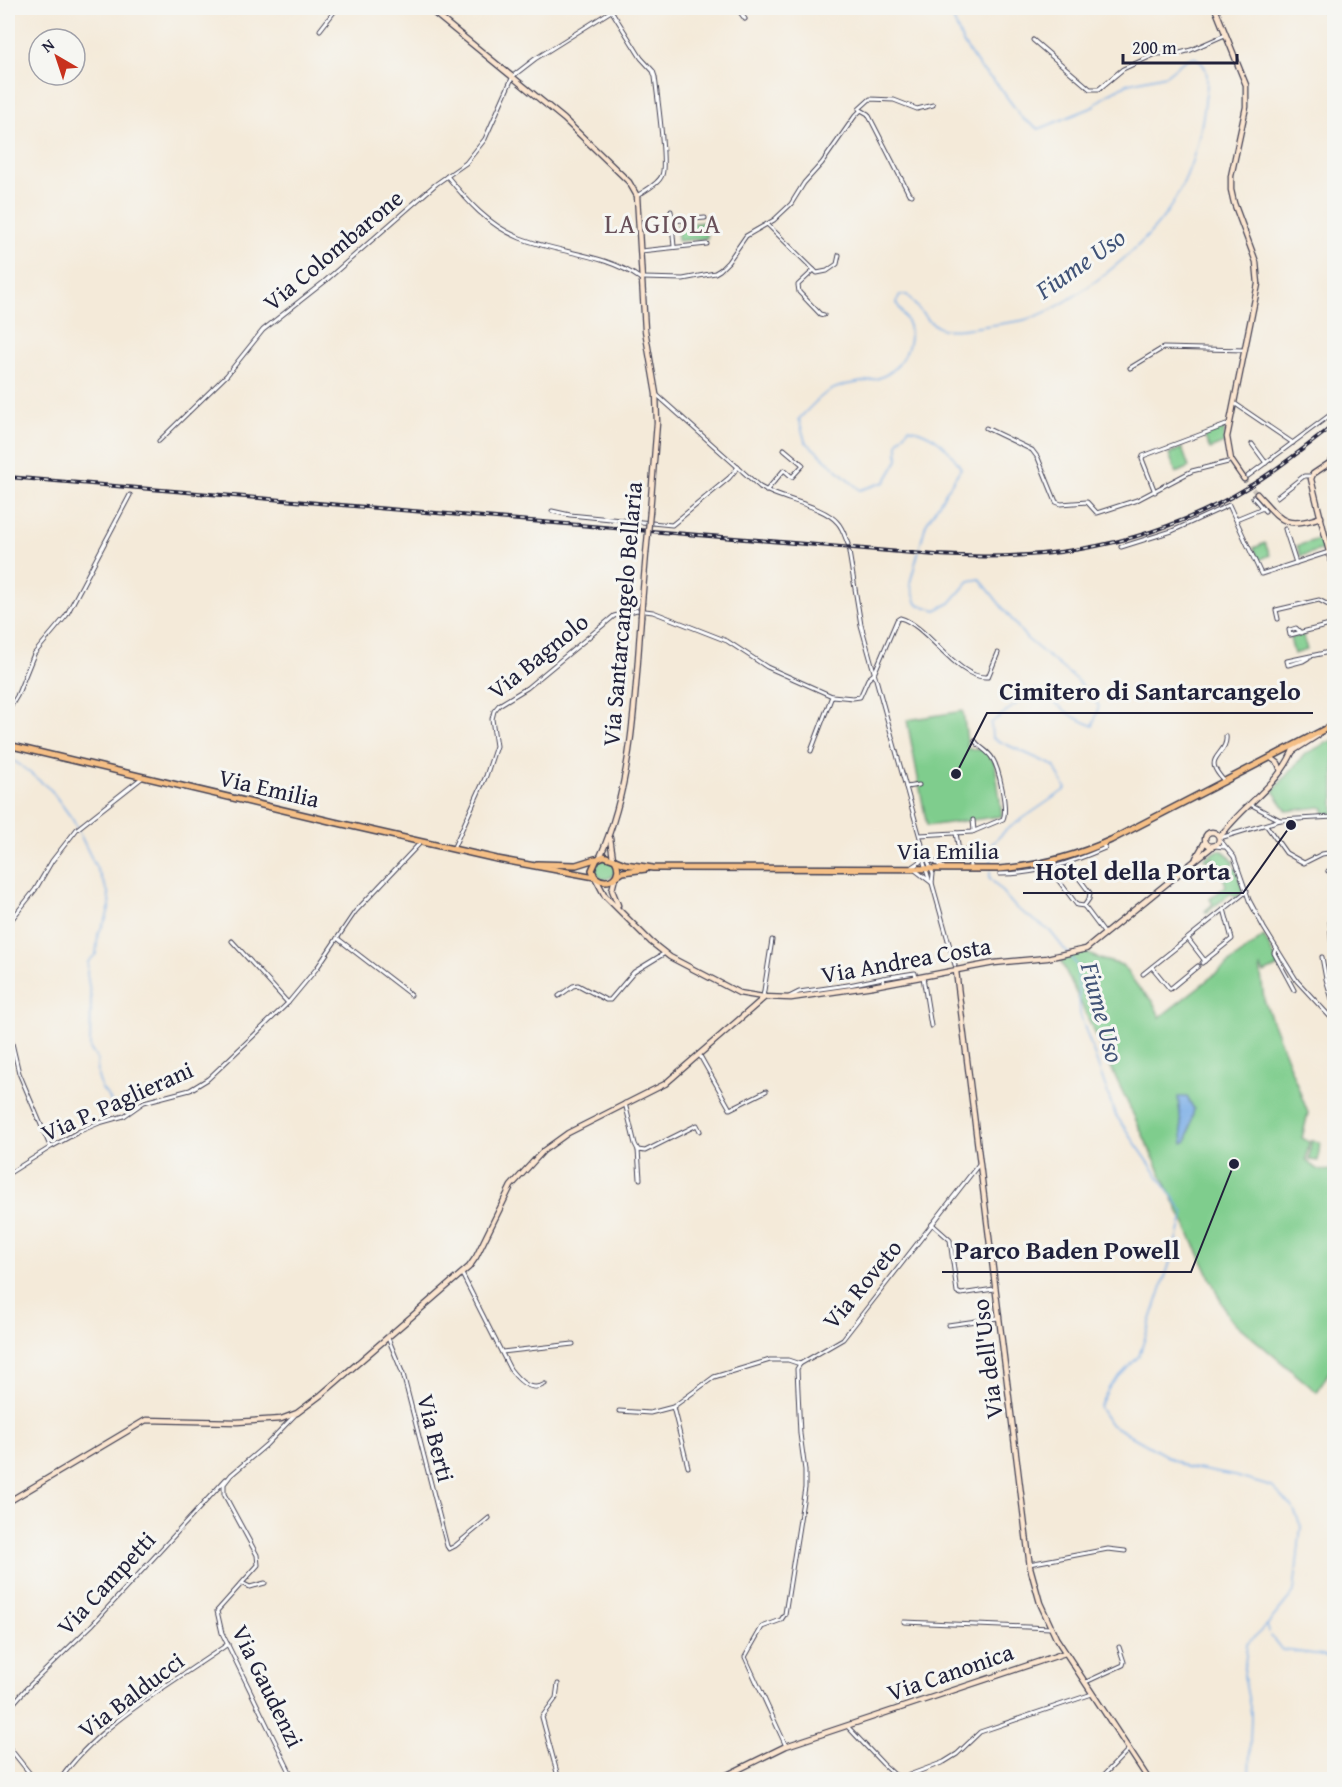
<svg xmlns="http://www.w3.org/2000/svg" width="1342" height="1787" font-family="'Gentium Book Plus',serif">
<style>
.green{fill:#7fcd8d;stroke:#507864;stroke-width:1.5}
.water{fill:#7aade6;stroke:#4e6890;stroke-width:1.5}
.lines{fill:none;stroke-linecap:round;stroke-linejoin:round}
.stream{stroke:#7aade6;stroke-width:1.5}
.secondary-tunnel{stroke:#cac2b9;stroke-width:4.5;stroke-dasharray:4.5 2;stroke-linecap:butt}
.street-casing{stroke:#424053;stroke-width:5}
.secondary-casing{stroke:#424053;stroke-width:7}
.primary-casing{stroke:#424053;stroke-width:8}
.street{stroke:#fff;stroke-width:3}
.secondary{stroke:#fbe5cf;stroke-width:4.5}
.primary{stroke:#f5bf86;stroke-width:5}
.rail-casing{stroke:#22223b;stroke-width:4}
.rail{stroke:#f6f6f2;stroke-width:1.5;stroke-dasharray:4.5;stroke-linecap:butt}
.secondary-bridge-casing{stroke:#424053;stroke-width:7;stroke-linecap:butt}
.secondary-bridge{stroke:#fbe5cf;stroke-width:4.5}
.labels{text-anchor:middle;dominant-baseline:central;stroke-width:6;stroke-linejoin:round;paint-order:stroke}
.street-label{font-size:24px;fill:#22223b;stroke:#f6f6f2}
.water-label{font-size:26px;font-style:italic;fill:#415377;stroke:#f6f6f2}
.quarter-label{font-size:27px;letter-spacing:1.5px;fill:#69515a;stroke:#f6f6f2}
.leader{fill:none;stroke:#22223b;stroke-width:2}
.callout-dot{fill:#22223b;stroke:#f6f6f2;stroke-width:2}
.callout-label{font-size:26px;text-anchor:middle;font-weight:bold;fill:#22223b;stroke:#f6f6f2;stroke-width:6;stroke-linejoin:round;paint-order:stroke}
</style>
<rect width="100%" height="100%" fill="#f6f6f2"/>
<filter id="ink" filterUnits="userSpaceOnUse"><feTurbulence type="fractalNoise" baseFrequency=".0167" numOctaves="2"/><feDisplacementMap in="SourceGraphic" scale="12" xChannelSelector="R" yChannelSelector="G"/><feConvolveMatrix kernelMatrix="1 2 1 2 8 2 1 2 1" color-interpolation-filters="sRGB"/></filter>
<filter id="wash" filterUnits="userSpaceOnUse"><feTurbulence type="fractalNoise" baseFrequency=".008" numOctaves="4" result="noise"/><feDisplacementMap in="SourceGraphic" scale="24" xChannelSelector="R" yChannelSelector="G"/><feGaussianBlur stdDeviation="1.35" result="paint"/><feColorMatrix in="noise" values="0 0 0 0 0 0 0 0 0 0 0 0 0 0 0 0 0 1.4 0 .05"/><feComposite in="paint" operator="in"/></filter>
<g filter="url(#wash)">
<rect width="100%" height="100%" fill="#f4ead9"/>
<!-- green -->
<g class="green">
<polygon points="705,222 707,238 678,241 677,225"/>
<polygon points="1224,428 1224,443 1210,449 1204,436"/>
<polygon points="1182,448 1189,467 1176,473 1169,454"/>
<polygon points="1321,538 1324,549 1301,556 1297,546"/>
<polygon points="1265,543 1270,555 1259,560 1254,548"/>
<polygon points="1303,635 1307,650 1294,654 1290,638"/>
<polygon points="963,711 968,749 984,750 995,763 1002,816 927,826 907,720"/>
<polygon points="1332,740 1334,748 1334,814 1324,813 1324,808 1320,807 1287,811 1273,791 1305,754"/>
<path d="M1219,850C1226,851 1230,857 1234,863L1231,865L1232,869L1236,868L1243,891L1236,898L1231,893L1207,912L1205,911L1213,904L1210,899L1226,886L1224,879L1220,873L1223,870L1213,858L1207,861L1204,858Z"/>
<circle cx="605" cy="869" r="10"/>
<path d="M1264,936L1279,966L1264,973L1260,966L1264,1000L1308,1113L1302,1138L1309,1142L1306,1160C1315,1169 1319,1172 1331,1170L1334,1176V1259L1330,1311L1334,1320V1364L1317,1392L1229,1318L1061,961L1081,951L1103,960L1122,965L1139,988L1153,1002L1160,1017Z"/>
<polygon points="1311,1141 1320,1142 1318,1161 1309,1160"/>
</g>
<!-- water -->
<polygon class="water" points="1178,1097 1187,1097 1194,1109 1187,1141 1183,1143"/>
<g class="lines">
<!-- stream -->
<g class="stream">
<path d="M952,8L955,13L953,19L963,43L981,69L998,85L1023,119L1039,129L1091,108L1110,93L1129,83L1166,75L1185,60L1194,57C1212,66 1207,84 1205,101C1201,140 1188,183 1165,215C1138,252 1068,309 1024,320C1011,323 997,324 984,326C972,328 956,331 943,329C928,325 917,306 907,295H900L896,302C900,310 906,317 909,326C914,347 899,371 879,378C862,384 842,382 826,393C816,400 807,411 799,419L805,441L860,490L885,482L898,460V442L909,428C935,434 947,446 961,468L926,524L910,583L917,604L936,610L950,603L969,581L980,579L1027,639L1079,682L1099,706L1093,726L1074,717L1036,689L991,723L992,738L1054,766L1066,789L1006,830L992,844L991,866"/>
<polyline points="8,757 20,765 51,790 73,820 108,892 110,906 106,919 98,934 96,954 88,962 87,974 91,999 90,1049 97,1059 98,1077 102,1089 110,1099 114,1115"/>
<polyline points="990,871 990,878 1016,908 1050,931 1077,965 1080,1014 1115,1114 1184,1213 1176,1244 1139,1356 1110,1386 1099,1407 1110,1424 1186,1467 1234,1476 1272,1487 1292,1506 1301,1526 1294,1592 1267,1625 1247,1644 1244,1676 1251,1713 1249,1780"/>
<polyline points="1267,1625 1269,1632"/>
<polyline points="1271,1636 1282,1650 1323,1655 1334,1660"/>
</g>
</g>
</g>
<g filter="url(#ink)">
<g class="lines">
<!-- secondary-tunnel -->
<polyline class="secondary-tunnel" points="1244,479 1257,494"/>
<!-- street casing -->
<g class="street-casing">
<g id="street">
<polyline points="737,8 745,19"/>
<polyline points="1331,8 1334,54"/>
<path d="M611,10L641,58L653,71L655,77C657,93 667,164 662,175C659,184 644,191 637,196"/>
<polyline points="320,30 337,8"/>
<polyline points="1033,40 1090,89 1099,89 1123,69 1156,54 1180,53 1191,50 1225,35"/>
<polyline points="859,109 870,99 894,100 917,109 933,105"/>
<path d="M447,176C468,202 488,225 520,238C560,254 605,253 641,279"/>
<polyline points="671,211 674,247"/>
<polyline points="672,221 705,218"/>
<polyline points="767,224 817,273 827,271 837,264 839,255"/>
<polyline points="641,251 707,244"/>
<polyline points="814,270 798,285 799,292 820,314 824,315"/>
<polyline points="643,278 683,279 715,273 720,270 728,262 746,236 774,220 791,204 804,183 822,163 855,116 861,110 868,114 909,194 912,195"/>
<polyline points="1130,368 1163,348 1245,350"/>
<path d="M657,395L760,487C781,500 822,505 837,522C843,528 845,537 848,544"/>
<polyline points="1234,403 1293,443"/>
<polyline points="986,428 1032,450 1038,458 1056,502 1061,504 1087,502 1097,513 1137,500 1192,471 1228,462"/>
<polyline points="159,441 227,375 263,330 324,282 436,184 466,163 485,139 513,76 535,59 616,8"/>
<polyline points="1252,444 1266,463"/>
<polyline points="1248,476 1334,412"/>
<polyline points="766,491 784,470 792,477 803,465 784,449"/>
<polyline points="1155,492 1142,459 1143,456 1229,424"/>
<polyline points="1253,497 1265,511"/>
<polyline points="1277,497 1304,476 1311,476"/>
<polyline points="552,511 570,515 672,525 729,478 738,467"/>
<polyline points="1236,519 1263,508"/>
<polyline points="1285,529 1296,563"/>
<polyline points="1121,547 1172,531 1229,505 1261,574 1329,552"/>
<polyline points="849,552 861,625 924,852 929,859 943,867"/>
<polyline points="1278,619 1276,610 1319,600 1334,608"/>
<polyline points="1289,630 1290,635 1334,624"/>
<polyline points="1290,630 1296,628 1301,633"/>
<polyline points="1308,658 1303,661 1288,665 1287,661 1334,651"/>
<polyline points="1331,681 1334,680"/>
<polyline points="8,711 17,696 34,654 66,616 130,495"/>
<polyline points="811,751 832,696"/>
<path d="M1224,781C1221,777 1217,773 1215,768C1210,756 1228,751 1226,736"/>
<polyline points="906,787 919,785"/>
<polyline points="1250,804 1280,820"/>
<polyline points="973,820 974,831"/>
<polyline points="1266,825 1286,853 1304,863 1322,854 1334,852"/>
<polyline points="956,833 959,851 969,850 970,868"/>
<path d="M920,835L972,832L1003,819C1008,809 999,768 992,758C988,751 980,748 975,741"/>
<polyline points="1220,838 1280,820 1334,817"/>
<polyline points="1220,840 1234,857 1249,900 1264,928 1297,981 1334,1021"/>
<polyline points="1215,846 1224,847"/>
<path d="M453,849L486,776L496,746L492,719L494,711L499,705L527,688L614,616L637,610L653,612L727,641L767,667L832,696L853,698L860,697L868,679L874,674L897,620L900,618C928,625 957,680 988,677L998,653"/>
<polyline points="924,852 924,863 929,879"/>
<polyline points="926,856 933,874 932,883"/>
<polyline points="911,868 920,862 923,857"/>
<polygon points="1062,868 1072,869 1090,893 1089,899 1084,906 1077,905 1059,881 1057,874"/>
<polyline points="915,870 932,883 955,965"/>
<polyline points="1328,871 1334,874"/>
<path d="M1000,874C1038,874 1071,863 1105,848L1102,844"/>
<polyline points="1334,904 1330,914 1330,921 1334,979"/>
<polyline points="1084,906 1105,934"/>
<polyline points="8,924 35,890 52,861 77,829 143,777"/>
<polyline points="337,938 411,995"/>
<polyline points="1188,939 1205,961"/>
<polyline points="232,941 288,1003"/>
<polyline points="1276,948 1274,953 1294,990"/>
<polyline points="1322,957 1326,979 1334,1006"/>
<polyline points="1202,963 1232,939 1224,909"/>
<polyline points="1152,967 1170,989 1198,966"/>
<polyline points="1143,974 1247,891"/>
<polyline points="923,977 931,1026"/>
<polyline points="883,984 883,978 915,973 916,978"/>
<polyline points="849,985 883,978"/>
<polyline points="559,996 573,986 578,985 606,1000 610,1000 634,972 665,953"/>
<polyline points="763,997 772,940"/>
<polyline points="789,997 799,992 848,985"/>
<polyline points="8,1026 19,1073 50,1146"/>
<polyline points="699,1054 730,1109 766,1091"/>
<polyline points="625,1103 635,1144 638,1150 640,1179"/>
<polyline points="638,1150 645,1151 697,1125 700,1131"/>
<polyline points="8,1174 51,1147 80,1131 99,1123 124,1116 144,1102 190,1090 208,1079 288,1003 317,968 355,912 421,842"/>
<polyline points="932,1224 950,1240 957,1292 961,1294 994,1289"/>
<path d="M462,1274L510,1369C519,1381 531,1393 545,1384"/>
<polyline points="948,1325 998,1318"/>
<polyline points="388,1338 403,1374 447,1546 449,1549 455,1546 489,1518"/>
<polyline points="502,1352 573,1344"/>
<polyline points="673,1407 688,1467"/>
<polyline points="619,1411 650,1413 673,1407 714,1377 770,1360 788,1360 800,1364 843,1339 979,1164"/>
<polyline points="1029,1564 1108,1549 1125,1551"/>
<polyline points="244,1584 250,1587 265,1583"/>
<polyline points="904,1622 1051,1628"/>
<polyline points="1086,1682 1123,1665 1124,1662 1119,1647"/>
<polyline points="558,1684 556,1698 542,1717 559,1780"/>
<polyline points="8,1715 11,1706 27,1688 92,1625 226,1479"/>
<polyline points="847,1726 883,1764 895,1775 904,1777 944,1762 957,1754 980,1732 1092,1694"/>
<polyline points="8,1746 35,1780"/>
<polyline points="786,1746 745,1657 762,1627 781,1620 785,1614 805,1488 805,1470 800,1434 797,1369 800,1364"/>
<polyline points="292,1776 222,1633 217,1611 258,1565 257,1555 224,1494 224,1484 231,1475 266,1445 295,1415"/>
<path d="M60,1780C96,1725 174,1682 228,1644"/>
<polyline points="268,1780 298,1775 311,1780"/>
<polyline points="1099,1780 1129,1749"/>
</g>
</g>
<!-- secondary casing -->
<g class="secondary-casing">
<g id="secondary">
<polyline points="428,8 564,119 629,182 637,196 645,330 656,394 657,423 650,511"/>
<polyline points="1215,8 1246,85 1246,107 1231,176 1231,190 1234,203 1256,262 1258,284 1227,437 1231,460 1244,479"/>
<polyline points="8,9 9,8"/>
<polyline points="1334,460 1313,474 1311,479 1334,572"/>
<path d="M1257,494C1281,520 1284,530 1321,517"/>
<polyline points="642,602 646,554"/>
<polyline points="1293,751 1318,735"/>
<polyline points="1271,758 1278,763 1281,771"/>
<circle cx="1212" cy="839" r="7"/>
<path d="M1220,837C1243,804 1282,784 1295,745"/>
<polyline points="610,838 613,858"/>
<path d="M600,857C633,783 635,697 641,617"/>
<polyline points="1196,858 1205,842"/>
<polyline points="615,878 612,890 618,905"/>
<polyline points="596,879 605,896 651,942 670,957 739,993 763,997 791,998 873,986 994,963 1047,958 1086,949 1213,846"/>
<polyline points="956,971 1030,1567 1040,1603 1056,1638 1149,1780"/>
<polyline points="8,1502 146,1420 237,1422 281,1419 297,1413 321,1395 469,1267 476,1257 511,1186 543,1151 568,1133 665,1084 765,997"/>
<polyline points="717,1780 786,1746 1065,1653"/>
</g>
</g>
<!-- primary casing -->
<g class="primary-casing">
<g id="primary">
<path d="M8,745L334,822L497,859L595,877C609,888 624,875 615,860L604,856L597,859L592,870L595,877"/>
<path d="M615,860L625,864L653,868L999,869C1039,866 1074,857 1111,840L1333,725"/>
<polyline points="537,864 576,865 595,859"/>
<polyline points="617,876 623,872 646,869"/>
</g>
</g>
<!-- street -->
<use href="#street" class="street"/>
<!-- secondary -->
<use href="#secondary" class="secondary"/>
<!-- primary -->
<use href="#primary" class="primary"/>
<!-- rail casing -->
<g class="rail-casing">
<path id="rail" d="M8,477L936,555C1036,561 1127,550 1218,504C1260,483 1298,453 1334,425"/>
</g>
<!-- rail -->
<use href="#rail" class="rail"/>
<!-- secondary-bridge casing -->
<g class="secondary-bridge-casing">
<g id="secondary-bridge">
<polyline points="646,554 650,511"/>
<polyline points="641,617 642,602"/>
</g>
</g>
<!-- secondary-bridge -->
<use href="#secondary-bridge" class="secondary-bridge"/>
</g>
</g>
<g class="labels">
<!-- street labels -->
<g class="street-label">
<text transform="translate(333 250) rotate(-40)">Via Colombarone</text>
<text transform="translate(622 614) rotate(-85)">Via Santarcangelo Bellaria</text>
<text transform="translate(538 656) rotate(-39)">Via Bagnolo</text>
<text transform="translate(269 788) rotate(13)">Via Emilia</text>
<text x="948" y="850">Via Emilia</text>
<text transform="translate(906 960) rotate(-10)">Via Andrea Costa</text>
<text transform="translate(117 1101) rotate(-24)">Via P. Paglierani</text>
<text transform="translate(862 1284) rotate(-50)">Via Roveto</text>
<text transform="translate(987 1359) rotate(-97)">Via dell'Uso</text>
<text transform="translate(436 1438) rotate(76)">Via Berti</text>
<text transform="translate(106 1583) rotate(-47)">Via Campetti</text>
<text transform="translate(950 1672) rotate(-19)">Via Canonica</text>
<text transform="translate(268 1686) rotate(64)">Via Gaudenzi</text>
<text transform="translate(131 1695) rotate(-37)">Via Balducci</text>
</g>
<!-- water labels -->
<g class="water-label">
<text transform="translate(1080 263) rotate(-35)">Fiume Uso</text>
<text transform="translate(1103 1012) rotate(75)">Fiume Uso</text>
</g>
<!-- quarter labels -->
<g class="quarter-label">
<text x="663" y="223">LA GIOLA</text>
</g>
</g>
<!-- callouts -->
<path class="leader" d="M956 774L987 713H1313M1291 825L1243 893H1023M1234 1164L1191 1272H942"/>
<g class="callout-dot">
<circle cx="956" cy="774" r="6"/>
<circle cx="1291" cy="825" r="6"/>
<circle cx="1234" cy="1164" r="6"/>
</g>
<g class="callout-label">
<text x="1150" y="700">Cimitero di Santarcangelo</text>
<text x="1133" y="880">Hotel della Porta</text>
<text x="1067" y="1259">Parco Baden Powell</text>
</g>
<!-- margin -->
<rect width="1342" height="1787" fill="none" stroke="#f6f6f2" stroke-width="30"/>
<!-- north arrow -->
<g transform="translate(57 57) rotate(321)"><circle r="28" fill="#f6f6f2" stroke="#a1a1a9" stroke-width="1.5"/>
<path d="M0-4.5L10 22L0 15L-10 22Z" fill="#c8321e"/>
<text y="-9" font-size="16" font-weight="bold" text-anchor="middle" fill="#22223b">N</text>
</g>
<!-- scale -->
<path d="M1123 54v9h114v-9" fill="none" stroke="#22223b" stroke-width="3"/>
<text x="1132" y="54" font-size="18" fill="#22223b" stroke="#f6f6f2" stroke-width="4.5" paint-order="stroke">200 m</text>
</svg>
